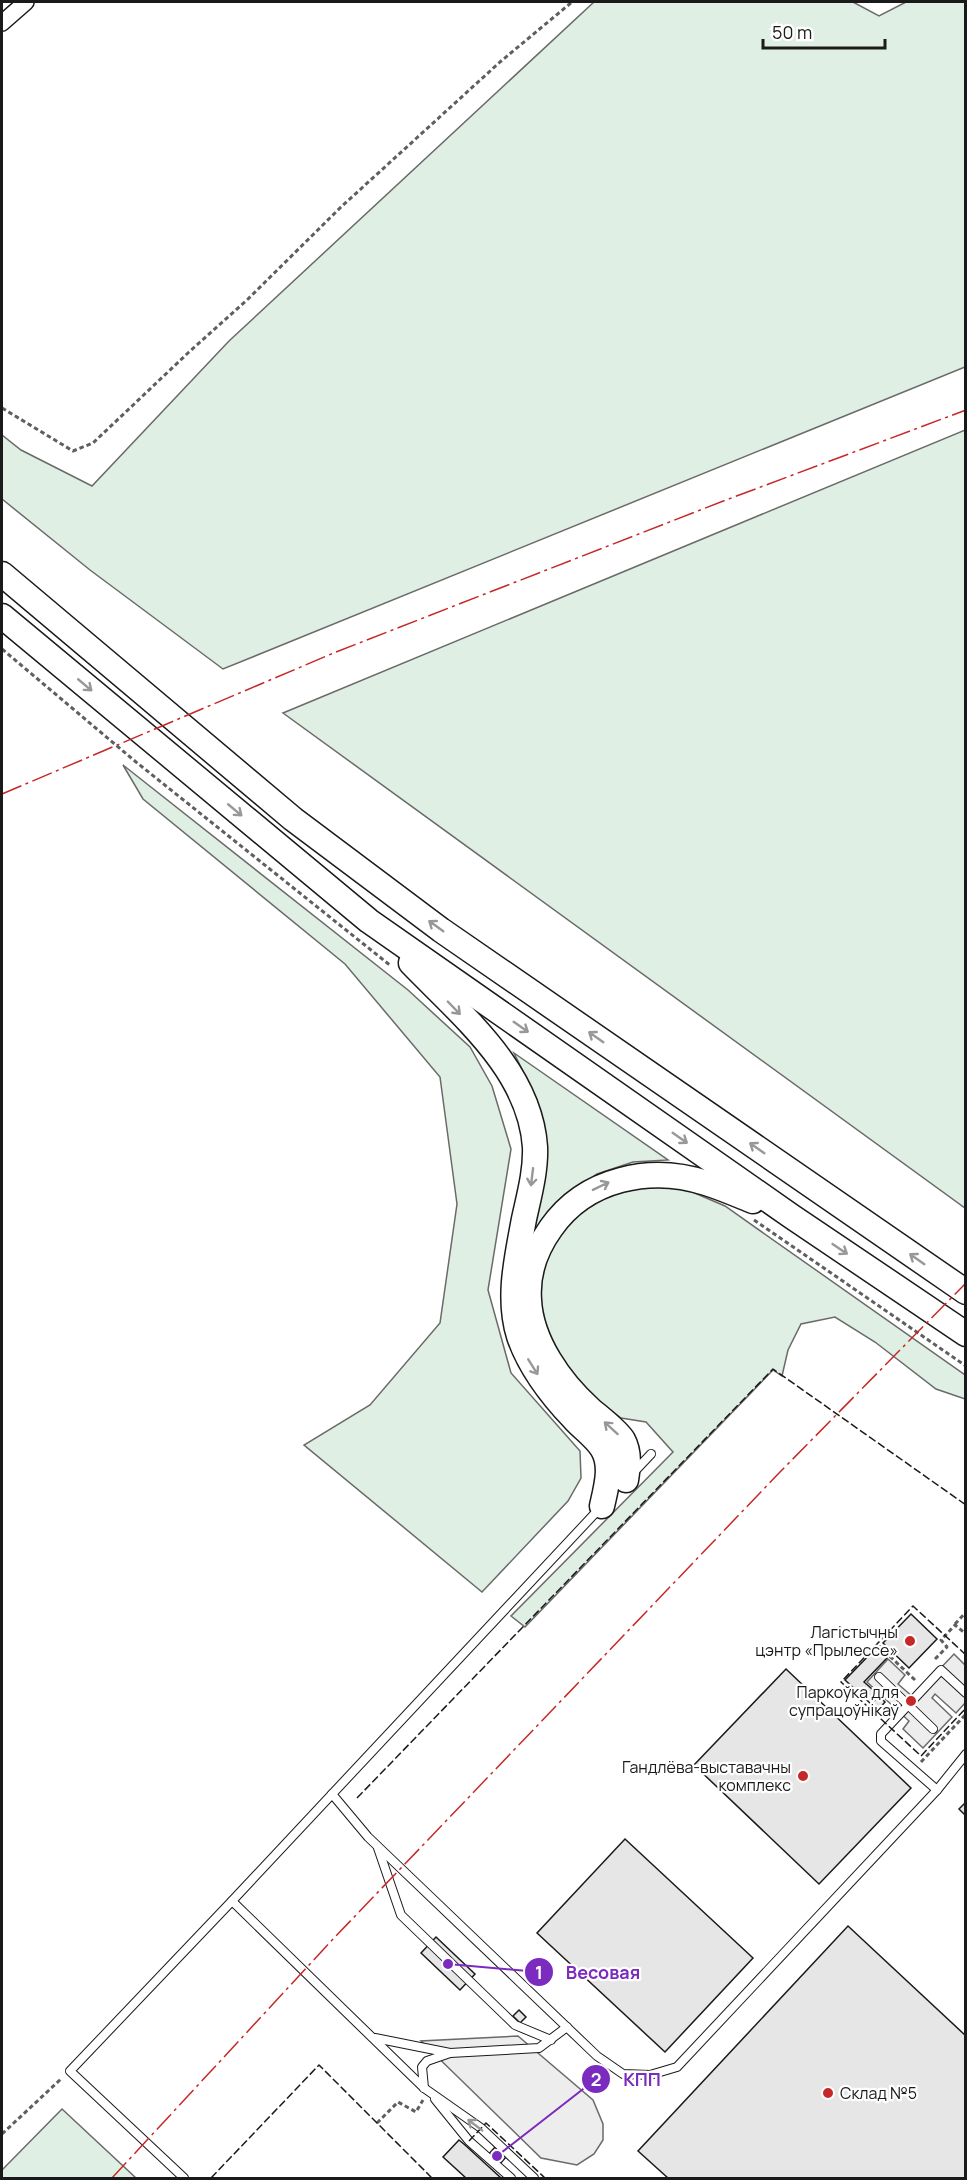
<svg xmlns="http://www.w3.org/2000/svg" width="967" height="2180" font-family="Manrope,sans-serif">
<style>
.green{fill:#e0efe3;stroke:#6a6a6a;stroke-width:1.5}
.parking{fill:#ededed;stroke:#6a6a6a;stroke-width:1.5}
.building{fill:#e6e6e6;stroke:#1a1a1a;stroke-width:1.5}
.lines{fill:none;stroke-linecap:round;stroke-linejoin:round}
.service-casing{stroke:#1a1a1a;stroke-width:10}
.minor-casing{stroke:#1a1a1a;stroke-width:18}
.trunk-casing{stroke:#1a1a1a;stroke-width:27}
.path{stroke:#5f5f5f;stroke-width:3;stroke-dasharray:4.5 3;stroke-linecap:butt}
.service{stroke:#fff;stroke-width:8}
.minor{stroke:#fff;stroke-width:15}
.trunk{stroke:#fff;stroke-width:24}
.fence{stroke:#1a1a1a;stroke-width:1.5;stroke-dasharray:8 3;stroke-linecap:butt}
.power{stroke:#c62828;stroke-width:1.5;stroke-dasharray:21 4.5 3 4.5;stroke-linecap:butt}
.oneway{stroke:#989898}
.poi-dot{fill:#c62828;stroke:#fff;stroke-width:2}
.labels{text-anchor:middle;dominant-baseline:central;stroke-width:4.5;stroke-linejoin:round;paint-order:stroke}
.poi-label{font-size:16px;fill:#1a1a1a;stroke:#fff;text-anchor:end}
.leader{fill:none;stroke:#7b2cbf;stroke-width:2}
.callout-dot{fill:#7b2cbf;stroke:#fff;stroke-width:2}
.mark-label{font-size:18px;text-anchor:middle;font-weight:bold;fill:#fff}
.callout-label{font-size:18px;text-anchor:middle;font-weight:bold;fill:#7b2cbf;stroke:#fff;stroke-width:4.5;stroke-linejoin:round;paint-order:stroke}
</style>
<rect width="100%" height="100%" fill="#fff"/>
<!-- green -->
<g class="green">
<polygon points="594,2 853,2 879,16 906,2 965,2 965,367 223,669 90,570 2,499 2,435 21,450 92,486 229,341"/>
<polygon points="965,430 965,1208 283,713"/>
<polygon points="123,765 408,990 470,1047 492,1086 511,1149 488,1290 511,1373 580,1451 581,1478 568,1501 482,1592 304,1445 370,1405 440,1323 457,1204 440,1077 345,964 143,799"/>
<polygon points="514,1053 668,1160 633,1162 597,1174 567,1195 531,1253 543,1127 537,1100"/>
<polygon points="647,1184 683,1188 725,1206 965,1375 965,1399 936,1389 875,1342 835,1317 801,1324 788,1350 782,1376 773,1370 525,1627 511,1616 673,1452 646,1422 621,1418 581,1388 551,1346 539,1304 537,1273 569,1215 601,1193"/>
<polygon points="62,2109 136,2178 2,2178 2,2170"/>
</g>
<!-- parking -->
<g class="parking">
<polygon points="954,1654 965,1665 965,1703 956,1713 935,1694 932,1698 952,1717 923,1748 903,1729 909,1721 867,1682 888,1659 905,1675 898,1684 913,1697"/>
<polygon points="518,2036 593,2100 603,2124 603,2140 594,2154 577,2165 541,2158 421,2041"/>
</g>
<!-- building -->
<g class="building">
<polygon points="911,1614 937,1639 909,1668 883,1643"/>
<polygon points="876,1648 887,1658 864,1682 879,1695 871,1704 845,1680"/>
<polygon points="786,1669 911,1788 819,1884 694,1765"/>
<polygon points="879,1696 885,1702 878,1710 871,1704"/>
<polygon points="966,1802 966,1816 959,1809"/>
<polygon points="625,1839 753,1958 665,2052 537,1933"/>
<polygon points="848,1926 966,2036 966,2178 668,2178 638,2151"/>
<polygon points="436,1937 475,1974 460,1990 421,1953"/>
<polygon points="519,2010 526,2017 520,2023 513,2016"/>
<polygon points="459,2140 465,2145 501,2178 466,2178 443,2157"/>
<polygon points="495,2147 506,2157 499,2165 488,2155"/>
</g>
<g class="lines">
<!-- service casing -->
<g class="service-casing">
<g id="service">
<polyline points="633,1473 651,1454"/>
<polyline points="879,1677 933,1729"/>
<polyline points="937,1790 881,1741 881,1734 941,1670 966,1693"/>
<polyline points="332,1794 368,1837 597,2056 623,2074 650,2075 677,2067 937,1790 966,1754"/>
<polyline points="378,1848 401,1915 515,2025 551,2040"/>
<polyline points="232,1901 600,1508"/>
<polyline points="375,2038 450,2053 539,2048 567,2027"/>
<polyline points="424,2088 422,2067 427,2061 450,2053"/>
<polyline points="435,2099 469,2141 511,2178"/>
<polyline points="184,2178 70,2071 232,1901 424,2088 481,2128 534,2178"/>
</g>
</g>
<!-- minor casing -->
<g class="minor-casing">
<polyline id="minor" points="2,23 26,2"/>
</g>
<!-- trunk casing -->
<g class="trunk-casing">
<g id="trunk">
<polyline points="2,574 293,819 441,930 966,1292"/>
<polyline points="2,616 369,921 791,1216 966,1334"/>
<path d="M411,963C461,1015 530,1070 535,1147C536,1171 529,1196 524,1219C517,1257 507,1298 519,1336C530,1368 550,1394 574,1419C582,1428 595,1437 602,1448C613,1465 606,1488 602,1506"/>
<path d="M626,1480C628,1467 630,1453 623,1440C618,1431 599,1417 590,1409C560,1382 531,1341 529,1300C527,1274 536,1249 551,1228C586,1178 651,1165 706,1183C722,1188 738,1195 753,1201"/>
</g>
</g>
<!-- path -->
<g class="path">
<polyline points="2,408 73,451 93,443 189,352 248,299 341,207 500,62 572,2"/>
<polyline points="2,649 136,762 391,966"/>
<polyline points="754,1220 966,1366"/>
<polyline points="955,1624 966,1612"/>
<polyline points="879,1646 915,1680 914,1682"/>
<polyline points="935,1659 947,1647 941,1640 955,1625 966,1634"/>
<polyline points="921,1762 966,1714"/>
<polyline points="377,2123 398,2102 416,2112 423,2100"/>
<polyline points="2,2134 62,2078"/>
</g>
<!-- service -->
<use href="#service" class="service"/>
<!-- minor -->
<use href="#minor" class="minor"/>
<!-- trunk -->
<use href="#trunk" class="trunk"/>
<!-- fence -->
<g class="fence">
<polyline points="966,1655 913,1606 841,1682 921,1756 966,1708"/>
<polyline points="357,1798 773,1369 966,1505"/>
<polyline points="469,2141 486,2123 545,2178"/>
<polyline points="211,2178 319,2065 432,2178"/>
</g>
<!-- power -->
<g class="power">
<polyline points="2,794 336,652 726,500 966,410"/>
<polyline points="112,2178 335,1937 780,1472 966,1283"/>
</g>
</g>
<!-- one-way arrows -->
<defs><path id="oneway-shaft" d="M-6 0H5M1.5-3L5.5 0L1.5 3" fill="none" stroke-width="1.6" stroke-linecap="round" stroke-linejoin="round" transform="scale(1.5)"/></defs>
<g class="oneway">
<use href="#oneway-shaft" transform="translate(85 685) rotate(40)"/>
<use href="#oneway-shaft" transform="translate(235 810) rotate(40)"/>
<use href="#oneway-shaft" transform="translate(436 926) rotate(-144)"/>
<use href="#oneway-shaft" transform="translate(454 1008) rotate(46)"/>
<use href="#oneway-shaft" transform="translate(521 1027) rotate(35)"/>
<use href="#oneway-shaft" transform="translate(596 1037) rotate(-145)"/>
<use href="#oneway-shaft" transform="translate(680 1138) rotate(35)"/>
<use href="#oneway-shaft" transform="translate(757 1148) rotate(-145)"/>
<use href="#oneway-shaft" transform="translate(532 1177) rotate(97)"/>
<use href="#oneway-shaft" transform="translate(601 1186) rotate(-26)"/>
<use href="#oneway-shaft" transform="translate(840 1249) rotate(34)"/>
<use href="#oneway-shaft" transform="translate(917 1259) rotate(-145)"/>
<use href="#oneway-shaft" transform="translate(533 1367) rotate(58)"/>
<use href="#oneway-shaft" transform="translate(611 1428) rotate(-138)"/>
<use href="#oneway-shaft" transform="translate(475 2125) rotate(-143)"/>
</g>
<!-- markers -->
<g class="poi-dot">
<circle cx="910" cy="1641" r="6"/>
<circle cx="911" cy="1701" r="6"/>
<circle cx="803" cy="1776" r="6"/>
<circle cx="828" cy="2093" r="6"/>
</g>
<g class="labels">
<!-- poi labels -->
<g class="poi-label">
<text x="898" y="1632">Лагістычны<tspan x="898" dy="18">цэнтр «Прылессе»</tspan></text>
<text x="899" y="1692">Паркоўка для<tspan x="899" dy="18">супрацоўнікаў</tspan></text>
<text x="791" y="1767">Гандлёва-выставачны<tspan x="791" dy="18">комплекс</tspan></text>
<text x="840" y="2093" text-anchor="start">Склад №5</text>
</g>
</g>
<!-- callouts -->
<path class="leader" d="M448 1964L539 1972M497 2156L596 2079"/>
<g class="callout-dot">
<circle cx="448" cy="1964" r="6"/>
<circle cx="497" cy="2156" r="6"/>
<circle cx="539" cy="1972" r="15"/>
<circle cx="596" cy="2079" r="15"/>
</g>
<g class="mark-label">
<text x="539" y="1979">1</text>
<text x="596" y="2086">2</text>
</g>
<g class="callout-label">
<text x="603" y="1979">Весовая</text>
<text x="642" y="2086">КПП</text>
</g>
<!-- border -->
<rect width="967" height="2180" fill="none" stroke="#1a1a1a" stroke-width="6"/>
<!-- scale -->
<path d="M763 39v9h122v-9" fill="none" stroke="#1a1a1a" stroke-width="3"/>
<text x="772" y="39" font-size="18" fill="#1a1a1a" stroke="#ffffff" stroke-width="4.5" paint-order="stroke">50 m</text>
</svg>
